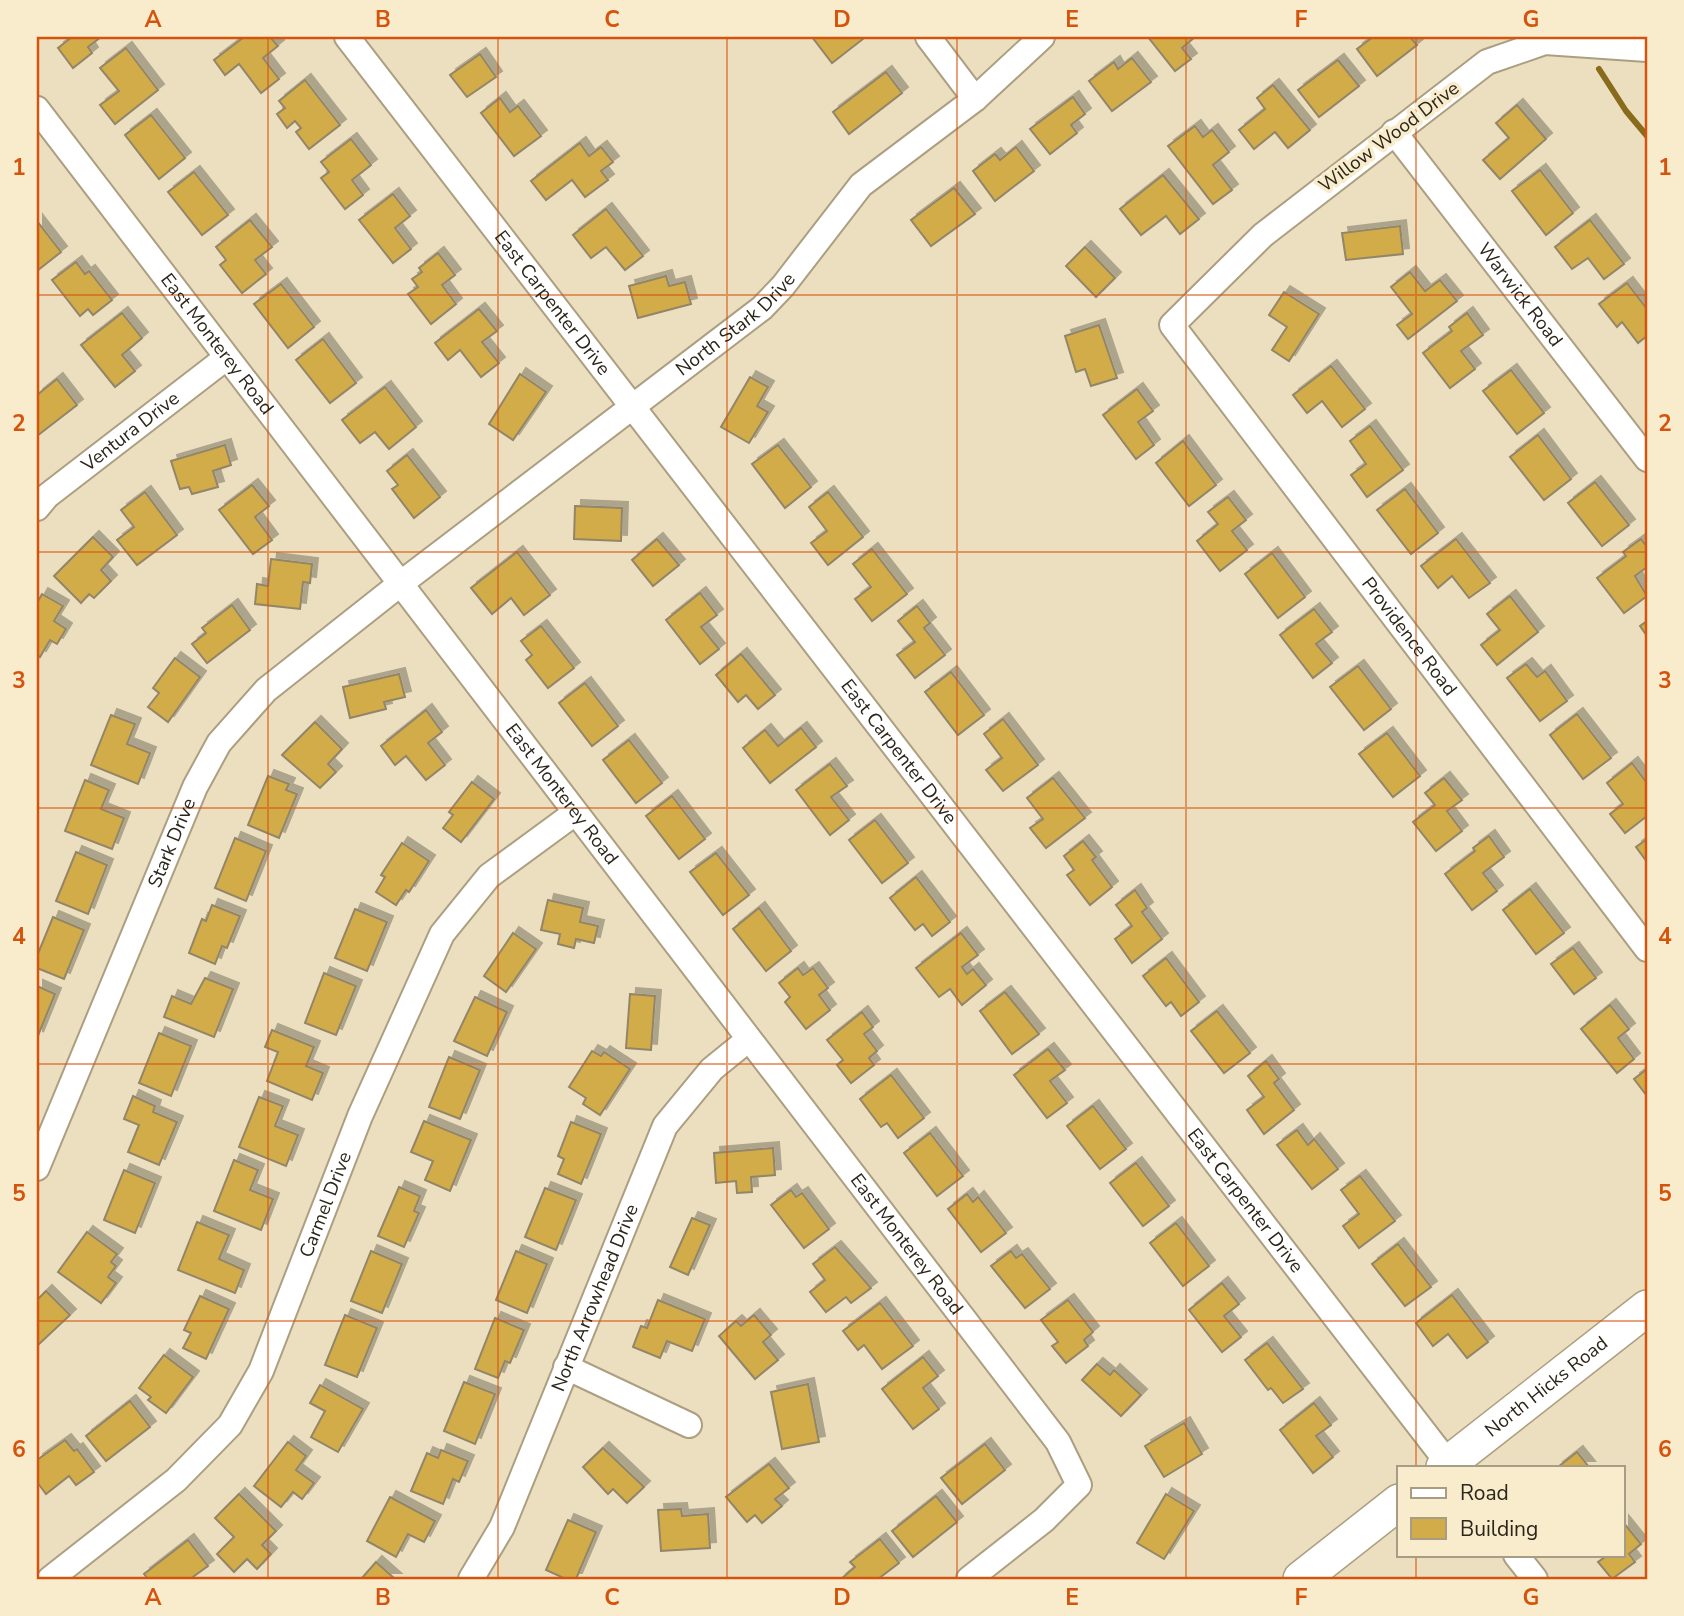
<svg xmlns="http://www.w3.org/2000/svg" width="1684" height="1616" font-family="'Nunito Sans',sans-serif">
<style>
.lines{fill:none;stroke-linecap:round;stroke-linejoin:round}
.stream{stroke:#886c1c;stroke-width:6}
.building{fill:#d2ac48;stroke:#928568;stroke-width:2;filter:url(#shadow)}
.street-casing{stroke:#ac9f81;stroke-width:28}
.secondary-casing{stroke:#ac9f81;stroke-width:38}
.street{stroke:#fff;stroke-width:24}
.secondary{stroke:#fff;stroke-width:35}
.grid{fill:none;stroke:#d5540d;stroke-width:2;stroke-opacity:0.55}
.labels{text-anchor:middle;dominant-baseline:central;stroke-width:7;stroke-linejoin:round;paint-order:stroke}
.street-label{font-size:19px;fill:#2b261a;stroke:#f9eccc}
.neatline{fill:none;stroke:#d5540d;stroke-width:2.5}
.grid-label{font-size:23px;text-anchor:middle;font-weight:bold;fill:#d5540d}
</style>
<defs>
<filter id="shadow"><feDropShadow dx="6" dy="-6" stdDeviation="0" flood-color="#0004"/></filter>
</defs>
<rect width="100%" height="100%" fill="#ecdfbf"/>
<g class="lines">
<!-- stream -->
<polyline class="stream" points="1599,69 1626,111 1647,136"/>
</g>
<!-- building -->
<g class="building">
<polygon points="72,37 101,37 88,47 92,53 73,68 58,48"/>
<polygon points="244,37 270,37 278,46 263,58 279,79 261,93 239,64 225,75 214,60"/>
<polygon points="812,37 861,37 863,39 832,63"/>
<polygon points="1148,37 1195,37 1182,48 1191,59 1175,71"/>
<polygon points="1373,37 1410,37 1417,45 1377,76 1357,49"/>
<polygon points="126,48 158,90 115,124 100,105 119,91 100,68"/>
<polygon points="480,54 496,77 467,97 450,75"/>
<polygon points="1132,58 1151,82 1112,111 1089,81 1114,62 1118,69"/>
<polygon points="1338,60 1359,86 1319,117 1298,90"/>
<polygon points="886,72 902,93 849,134 833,112"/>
<polygon points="305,80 340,125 309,149 296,132 301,128 295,121 287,128 277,114 285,108 279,101"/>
<polygon points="1273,85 1310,130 1288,148 1275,132 1254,149 1239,130 1265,109 1257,98"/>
<polygon points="1073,97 1085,114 1071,125 1077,133 1050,154 1030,129"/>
<polygon points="500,98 510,112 518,106 541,136 514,156 481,113"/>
<polygon points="1517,105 1546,139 1500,179 1483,160 1509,138 1496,123"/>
<polygon points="151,115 185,158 159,179 125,135"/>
<polygon points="1195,126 1203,137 1212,130 1229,152 1213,165 1232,190 1213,204 1168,146"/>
<polygon points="351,139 371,165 352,180 363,195 345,209 321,178 329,172 321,162"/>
<polygon points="580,143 589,156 601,147 613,162 601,171 608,180 585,197 572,180 546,200 531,181"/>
<polygon points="1016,147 1034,171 995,201 973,171 995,154 1000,160"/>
<polygon points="1540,170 1573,213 1546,235 1512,191"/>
<polygon points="194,172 228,215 202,235 168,192"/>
<polygon points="1163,175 1199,219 1180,234 1166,216 1141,235 1120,209"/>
<polygon points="954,188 975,214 931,246 911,220"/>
<polygon points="393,194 410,216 395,228 411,249 393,263 359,220"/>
<polygon points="606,209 643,256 625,270 606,247 591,258 573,235"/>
<polygon points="250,220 272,247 255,260 266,274 242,293 220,265 226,260 216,247"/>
<polygon points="1590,220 1624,264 1604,279 1588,258 1572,269 1555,247"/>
<polygon points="37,221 61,252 37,271"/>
<polygon points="1400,226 1403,254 1346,260 1342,233"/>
<polygon points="1085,247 1115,278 1096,297 1066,266"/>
<polygon points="438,253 455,275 442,285 456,304 431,324 408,294 418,287 412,279 422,272 419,268"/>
<polygon points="76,262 85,274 89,271 112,300 93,315 88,309 80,316 52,280"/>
<polygon points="1410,272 1425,291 1440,280 1457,301 1408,339 1397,325 1412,314 1391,287"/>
<polygon points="666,276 669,286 685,282 691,304 638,318 629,286"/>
<polygon points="1627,283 1647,309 1647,336 1638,343 1622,322 1617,327 1599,304"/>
<polygon points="281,284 314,327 288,348 254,304"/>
<polygon points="1284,292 1319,314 1289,361 1272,350 1287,327 1269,315"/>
<polygon points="479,309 497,331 482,342 499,363 481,377 460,350 448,360 435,343"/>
<polygon points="122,313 142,338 122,355 135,371 115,387 81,345"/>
<polygon points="1467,313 1483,335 1461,351 1475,369 1450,388 1423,353 1452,331 1449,327"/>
<polygon points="1099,325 1117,378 1091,386 1085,369 1076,372 1065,336"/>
<polygon points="323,339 356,383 330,403 296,360"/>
<polygon points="1331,366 1365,409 1342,427 1322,401 1307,413 1293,395"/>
<polygon points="1511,370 1544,413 1517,434 1483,391"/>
<polygon points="520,374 546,392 513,440 489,424"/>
<polygon points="750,377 768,387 757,406 768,412 749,443 721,427"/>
<polygon points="57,379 77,405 37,436 37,395"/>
<polygon points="385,387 416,427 389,449 375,432 360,443 342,420"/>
<polygon points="1137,389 1153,411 1138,422 1154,445 1136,459 1103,415"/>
<polygon points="1370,426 1403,470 1367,497 1351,475 1366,464 1350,441"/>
<polygon points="1538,435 1571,479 1544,500 1510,457"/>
<polygon points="1183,441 1216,485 1189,506 1156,463"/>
<polygon points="225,445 231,465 213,471 218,487 192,494 189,487 180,489 171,461"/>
<polygon points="778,445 811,487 785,508 752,464"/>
<polygon points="407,455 440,497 414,518 392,489 398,485 387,471"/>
<polygon points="1595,482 1629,525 1602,546 1568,503"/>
<polygon points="252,485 269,506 255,517 272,540 253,554 219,510"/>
<polygon points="1405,489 1438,533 1411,554 1377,510"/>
<polygon points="145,492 177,535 137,565 117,540 134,527 121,510"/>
<polygon points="828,492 863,537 828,565 811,543 827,531 809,507"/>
<polygon points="1228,497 1246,520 1232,531 1247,550 1220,571 1197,541 1218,524 1208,512"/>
<polygon points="575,506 622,508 621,541 574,539"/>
<polygon points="93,537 113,557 101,570 111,581 94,598 89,594 81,603 54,576"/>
<polygon points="657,539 679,565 653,586 632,560"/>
<polygon points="1456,539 1490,583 1469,598 1452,576 1438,588 1421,566"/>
<polygon points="1641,539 1647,547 1647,567 1635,576 1647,596 1624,613 1597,578 1626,556 1623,552"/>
<polygon points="872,549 907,594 872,621 855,599 871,587 853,564"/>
<polygon points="517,552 550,595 524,615 511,598 492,614 471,588"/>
<polygon points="1272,553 1305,597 1278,618 1245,574"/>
<polygon points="271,559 312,564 310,583 303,582 300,609 255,604 257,584 268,586"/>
<polygon points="700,593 717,615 701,627 719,649 700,664 666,620"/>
<polygon points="42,594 63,606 54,621 66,629 57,644 50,640 40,657 37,655 37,603"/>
<polygon points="1510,596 1538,632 1497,665 1481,645 1500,630 1487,614"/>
<polygon points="232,605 250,630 207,663 192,644 206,633 202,628"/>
<polygon points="917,606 930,623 924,628 945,655 915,678 897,655 915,642 898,621"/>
<polygon points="1314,609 1332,632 1316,644 1332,663 1313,678 1280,635"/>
<polygon points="1647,621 1647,636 1640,626"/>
<polygon points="541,626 574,668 548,688 526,660 532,655 521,641"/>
<polygon points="741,654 775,695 758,709 746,695 738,702 716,675"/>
<polygon points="175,658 200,677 168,722 148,707 159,693 153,688"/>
<polygon points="1526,664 1537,677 1545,671 1567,701 1540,721 1507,678"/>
<polygon points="1358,666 1391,709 1364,730 1330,687"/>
<polygon points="951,672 984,715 958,735 925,692"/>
<polygon points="399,674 405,697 384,702 386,709 350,718 343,687"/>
<polygon points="585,683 618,726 592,746 559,703"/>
<polygon points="426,710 442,732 428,743 445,765 426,780 406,756 395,765 381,746"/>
<polygon points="1577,714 1611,758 1583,779 1550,735"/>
<polygon points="111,715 135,724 127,744 150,753 138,784 91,765"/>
<polygon points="1003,719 1038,765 1003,791 986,770 1002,758 984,734"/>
<polygon points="315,722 342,749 328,764 336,772 320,788 282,755"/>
<polygon points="801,728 816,747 770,783 743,748 765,730 778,746"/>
<polygon points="1387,733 1420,776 1393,797 1359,754"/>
<polygon points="629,740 662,783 636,803 603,760"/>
<polygon points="1632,763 1647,783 1647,816 1625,833 1610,814 1623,804 1607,783"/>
<polygon points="830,764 847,786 831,797 849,820 830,835 796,790"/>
<polygon points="268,776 289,784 286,790 297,794 279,838 248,825"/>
<polygon points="1053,778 1085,818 1046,848 1030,828 1043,819 1027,798"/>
<polygon points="1444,778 1462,800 1447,811 1462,831 1436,851 1413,822 1435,805 1425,793"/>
<polygon points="85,780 109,790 101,809 124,818 112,849 65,831"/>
<polygon points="472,782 494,799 461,842 443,828 453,815 449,812"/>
<polygon points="672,796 705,839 679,859 646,816"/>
<polygon points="875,820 908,863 882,883 849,840"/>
<polygon points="1489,836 1504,857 1483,873 1497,891 1472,910 1445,874 1475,851 1473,848"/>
<polygon points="235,838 266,851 246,901 215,888"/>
<polygon points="1647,839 1647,862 1636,847"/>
<polygon points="1083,841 1096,857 1092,860 1112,887 1090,905 1067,875 1074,870 1064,856"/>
<polygon points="402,843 429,861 409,892 406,890 396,905 376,892 385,877 381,875"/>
<polygon points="76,852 107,865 88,914 56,901"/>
<polygon points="716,853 749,895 723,915 690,872"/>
<polygon points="916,877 950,922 932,936 923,924 915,930 890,898"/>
<polygon points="1530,889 1564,933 1536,954 1503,910"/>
<polygon points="1135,890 1147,908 1142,912 1162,939 1132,963 1115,939 1132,926 1116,905"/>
<polygon points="548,900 583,908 580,922 598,926 594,943 576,939 574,948 558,944 560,934 541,930"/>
<polygon points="212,905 240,916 227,948 222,946 215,964 189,953 202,919 206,921"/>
<polygon points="759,908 791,951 766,971 733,929"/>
<polygon points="355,909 387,922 367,971 335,958"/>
<polygon points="53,917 84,930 64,979 37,968 37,956"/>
<polygon points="513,933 536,949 506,992 484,976"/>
<polygon points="961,933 978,955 962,967 967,974 973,969 986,985 962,1005 950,989 939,997 916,968"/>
<polygon points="1573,948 1596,978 1574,994 1551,964"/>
<polygon points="1166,958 1199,1002 1181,1016 1171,1002 1166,1006 1143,976"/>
<polygon points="798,968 803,975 813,968 828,988 819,995 830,1010 806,1029 785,1002 790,997 779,983"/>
<polygon points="324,973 356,986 336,1035 305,1023"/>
<polygon points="205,978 233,989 214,1037 164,1017 172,996 191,1004"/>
<polygon points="37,986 55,994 37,1038"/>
<polygon points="1005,992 1039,1034 1012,1054 980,1011"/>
<polygon points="630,994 655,996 651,1050 626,1048"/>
<polygon points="475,997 507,1012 487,1056 454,1041"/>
<polygon points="1610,1005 1629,1029 1618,1038 1634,1059 1617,1073 1581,1029"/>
<polygon points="1217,1011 1250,1053 1224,1073 1191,1031"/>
<polygon points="862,1012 873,1027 864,1034 877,1051 869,1058 874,1065 851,1083 837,1065 843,1060 827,1040"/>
<polygon points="272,1030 314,1047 306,1066 323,1073 312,1100 267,1081 278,1052 265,1047"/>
<polygon points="159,1033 191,1046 171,1096 139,1083"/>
<polygon points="1048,1049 1065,1070 1050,1081 1067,1103 1047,1118 1014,1075"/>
<polygon points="592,1051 601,1056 604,1052 630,1069 600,1115 583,1104 586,1098 569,1087"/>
<polygon points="449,1057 480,1070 460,1119 429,1107"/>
<polygon points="1266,1061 1279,1079 1274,1083 1294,1110 1264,1134 1247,1110 1264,1097 1248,1076"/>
<polygon points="1647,1069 1647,1096 1634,1079"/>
<polygon points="891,1075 924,1118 898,1138 887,1123 881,1127 860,1099"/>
<polygon points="133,1096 155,1106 153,1112 177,1122 159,1165 128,1152 139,1125 124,1119"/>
<polygon points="259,1097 283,1106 275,1126 298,1135 286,1166 239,1147"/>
<polygon points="1093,1106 1126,1149 1100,1169 1067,1126"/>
<polygon points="424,1121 471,1140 450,1191 425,1180 433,1161 411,1152"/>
<polygon points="571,1122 601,1134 581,1184 558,1174 564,1159 558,1156"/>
<polygon points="1297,1130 1308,1145 1314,1139 1338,1169 1312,1189 1277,1145"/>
<polygon points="930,1133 963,1176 937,1196 904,1153"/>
<polygon points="773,1148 775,1175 751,1177 752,1192 737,1193 736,1181 716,1183 714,1153"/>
<polygon points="234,1160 258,1170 250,1190 273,1199 261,1230 214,1211"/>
<polygon points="1136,1163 1169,1206 1143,1226 1110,1183"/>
<polygon points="124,1170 155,1183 135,1233 104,1220"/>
<polygon points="1360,1176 1395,1221 1359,1248 1343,1226 1359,1214 1341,1190"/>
<polygon points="399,1187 420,1196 414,1211 419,1213 404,1247 378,1236"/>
<polygon points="545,1188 576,1200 556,1250 525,1237"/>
<polygon points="791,1190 796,1197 802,1193 829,1229 804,1248 771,1205"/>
<polygon points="967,1194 973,1202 978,1197 1006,1233 981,1252 948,1209"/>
<polygon points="692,1218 710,1225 688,1275 670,1267"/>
<polygon points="197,1222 229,1235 219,1259 244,1270 235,1293 178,1270"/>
<polygon points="1176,1223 1209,1266 1183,1286 1150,1243"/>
<polygon points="87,1232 117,1254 111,1262 116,1266 108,1277 116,1283 101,1303 58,1272"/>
<polygon points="1398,1244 1431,1287 1405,1306 1372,1264"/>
<polygon points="835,1247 871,1288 851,1303 846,1297 826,1312 810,1292 825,1280 813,1264"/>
<polygon points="371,1251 402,1264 382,1313 351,1301"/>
<polygon points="516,1251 547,1264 527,1313 496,1300"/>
<polygon points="1011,1251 1016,1258 1022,1254 1050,1289 1025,1308 991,1266"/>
<polygon points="1222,1283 1239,1304 1224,1316 1241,1337 1222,1352 1189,1310"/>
<polygon points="46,1291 70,1315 37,1346 37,1300"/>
<polygon points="1452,1295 1488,1342 1467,1358 1448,1334 1433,1346 1416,1323"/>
<polygon points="200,1296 229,1309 206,1359 183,1348 191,1333 184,1330"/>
<polygon points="658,1300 705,1319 692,1351 667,1341 660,1358 633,1347 641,1326 647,1328"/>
<polygon points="1068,1300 1093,1332 1084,1340 1088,1346 1066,1363 1052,1346 1058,1342 1041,1320"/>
<polygon points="880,1303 913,1346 882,1369 864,1345 858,1350 843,1331"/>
<polygon points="345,1315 377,1328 357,1377 325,1365"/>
<polygon points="754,1315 771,1335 763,1342 778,1360 755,1379 719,1336 736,1321 741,1326"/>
<polygon points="495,1318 524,1330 510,1363 505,1361 498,1378 475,1369"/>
<polygon points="1267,1343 1303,1389 1283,1403 1271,1388 1268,1390 1245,1360"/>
<polygon points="164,1355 193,1377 166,1413 148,1400 151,1397 139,1388"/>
<polygon points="923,1357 938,1376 923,1388 939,1409 913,1429 882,1389"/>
<polygon points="1097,1364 1110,1375 1114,1370 1141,1395 1121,1416 1082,1380"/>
<polygon points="464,1382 495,1394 475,1444 444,1431"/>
<polygon points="808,1384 819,1442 782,1449 771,1392"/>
<polygon points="320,1385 363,1409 338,1452 311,1437 325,1411 310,1403"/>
<polygon points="130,1401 150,1427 106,1461 86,1436"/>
<polygon points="1314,1403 1331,1425 1316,1436 1333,1457 1313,1473 1280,1430"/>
<polygon points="1184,1423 1202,1454 1164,1477 1145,1446"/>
<polygon points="65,1440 74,1451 77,1449 94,1472 76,1485 69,1476 46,1494 37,1482 37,1460"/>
<polygon points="288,1442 306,1456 296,1470 314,1483 302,1499 293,1492 281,1507 254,1486"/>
<polygon points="985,1444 1005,1470 962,1504 941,1478"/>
<polygon points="603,1448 644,1487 627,1503 613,1489 608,1494 583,1467"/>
<polygon points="441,1450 468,1461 459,1482 453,1479 443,1504 411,1491 427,1453 438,1458"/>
<polygon points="1577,1452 1589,1467 1558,1467"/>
<polygon points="769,1464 789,1488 775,1499 782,1506 762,1523 755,1515 747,1522 726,1497"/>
<polygon points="239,1494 276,1531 262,1545 271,1554 257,1569 247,1559 234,1572 217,1554 234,1537 215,1518"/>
<polygon points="1166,1494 1194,1511 1164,1559 1137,1543"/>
<polygon points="936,1496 957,1522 913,1557 892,1531"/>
<polygon points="390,1497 435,1521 424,1542 408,1534 396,1557 367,1541"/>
<polygon points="681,1509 682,1516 708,1514 710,1548 661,1551 658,1510"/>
<polygon points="568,1520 596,1532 576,1579 566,1579 546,1570"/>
<polygon points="1623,1522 1641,1544 1629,1554 1635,1562 1612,1579 1598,1562 1608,1555 1623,1555"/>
<polygon points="880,1539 899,1563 878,1579 841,1579 855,1567 850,1562"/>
<polygon points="188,1540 208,1566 190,1579 148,1579 144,1574"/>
<polygon points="376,1562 395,1579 361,1579"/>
</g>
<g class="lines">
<!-- street casing -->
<g class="street-casing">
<g id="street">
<path id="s1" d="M347,37L1451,1467"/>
<polyline points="928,37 975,99"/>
<path id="s2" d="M1647,49L1545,42L1487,62L1263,235L1172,325L1647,949"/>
<path id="s3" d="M37,109L1058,1442L1079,1485L1044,1520L969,1579"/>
<path id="s4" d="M1394,132L1647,459"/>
<path id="s5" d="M37,508L47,496L226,358"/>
<path id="s6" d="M37,1168L195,787L219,743L266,690L400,584L762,308L783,286L861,185L975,99L1042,37"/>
<polyline points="566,1367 689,1425"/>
<polyline points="1516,1555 1535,1579"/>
<path id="s7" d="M50,1579L176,1480L230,1425L261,1371L360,1116L442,934L489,876L575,813"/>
<path id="s8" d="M471,1579L502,1527L665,1126L712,1069L749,1039"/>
</g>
</g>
<!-- secondary casing -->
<g class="secondary-casing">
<g id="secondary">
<path id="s9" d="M1444,1467L1647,1308"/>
<polyline points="1301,1579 1399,1502"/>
</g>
</g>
<!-- street -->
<use href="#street" class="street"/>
<!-- secondary -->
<use href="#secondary" class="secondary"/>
</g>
<!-- grid -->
<path class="grid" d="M268,37V1579M498,37V1579M727,37V1579M957,37V1579M1186,37V1579M1416,37V1467M37,295H1647M37,552H1647M37,808H1647M37,1064H1647M37,1321H1647M1416,1555V1579"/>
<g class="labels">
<!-- street labels -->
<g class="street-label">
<text transform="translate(1389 137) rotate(-37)">Willow Wood Drive</text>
<text stroke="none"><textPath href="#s4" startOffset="206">Warwick Road</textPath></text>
<text stroke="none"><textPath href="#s1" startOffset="336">East Carpenter Drive</textPath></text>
<text stroke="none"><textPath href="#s6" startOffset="1129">North Stark Drive</textPath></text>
<text stroke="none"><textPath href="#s3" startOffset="296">East Monterey Road</textPath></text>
<text stroke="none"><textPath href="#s5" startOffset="121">Ventura Drive</textPath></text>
<text stroke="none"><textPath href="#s2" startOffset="966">Providence Road</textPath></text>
<text stroke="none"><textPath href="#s1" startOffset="903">East Carpenter Drive</textPath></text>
<text stroke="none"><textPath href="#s3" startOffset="863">East Monterey Road</textPath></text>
<text stroke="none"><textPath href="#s6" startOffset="352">Stark Drive</textPath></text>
<text stroke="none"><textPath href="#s1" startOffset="1470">East Carpenter Drive</textPath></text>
<text stroke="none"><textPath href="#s7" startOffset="478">Carmel Drive</textPath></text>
<text stroke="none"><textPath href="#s3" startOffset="1430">East Monterey Road</textPath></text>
<text stroke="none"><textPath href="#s8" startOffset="308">North Arrowhead Drive</textPath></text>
<text stroke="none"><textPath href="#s9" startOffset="130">North Hicks Road</textPath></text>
</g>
</g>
<!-- border -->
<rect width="1684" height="1616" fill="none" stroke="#f9eccc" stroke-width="77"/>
<!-- legend -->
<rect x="1397" y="1466" width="228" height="91" fill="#f9eccc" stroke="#a79d85" stroke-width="2"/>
<rect x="1411" y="1488" width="35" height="10" fill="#ffffff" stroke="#a79d85" stroke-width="2"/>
<text x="1460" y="1500" font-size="21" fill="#2b261a">Road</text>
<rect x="1411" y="1518" width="35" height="21" fill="#d2ac48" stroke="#a79d85" stroke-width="2"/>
<text x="1460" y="1536" font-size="21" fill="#2b261a">Building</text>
<rect x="38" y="38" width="1608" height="1540" class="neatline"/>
<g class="grid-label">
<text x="153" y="27">A</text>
<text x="383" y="27">B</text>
<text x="612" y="27">C</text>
<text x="842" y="27">D</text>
<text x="1072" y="27">E</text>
<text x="1301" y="27">F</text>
<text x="1531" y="27">G</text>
<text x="19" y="175">1</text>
<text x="1665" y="175">1</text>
<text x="19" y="431">2</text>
<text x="1665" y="431">2</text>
<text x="19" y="688">3</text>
<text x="1665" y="688">3</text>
<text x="19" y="944">4</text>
<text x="1665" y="944">4</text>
<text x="19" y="1201">5</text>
<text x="1665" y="1201">5</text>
<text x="19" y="1457">6</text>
<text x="1665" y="1457">6</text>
<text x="153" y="1605">A</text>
<text x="383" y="1605">B</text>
<text x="612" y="1605">C</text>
<text x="842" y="1605">D</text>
<text x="1072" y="1605">E</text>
<text x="1301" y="1605">F</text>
<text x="1531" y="1605">G</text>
</g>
</svg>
